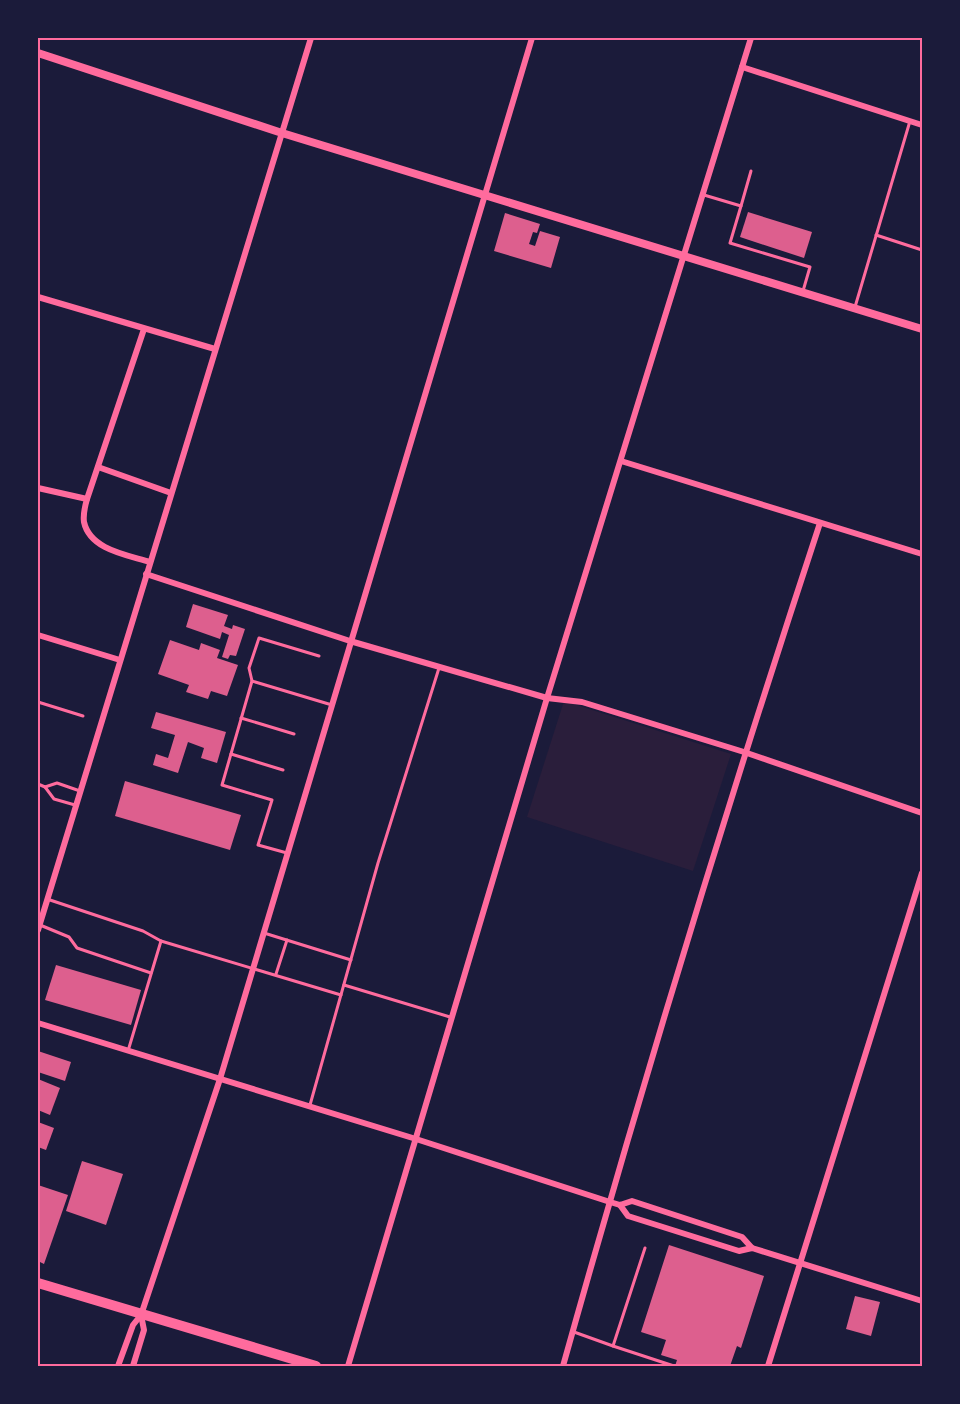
<svg xmlns="http://www.w3.org/2000/svg" width="960" height="1404" font-family="Lato,sans-serif">
<style>
.green{fill:#2a1e3b}
.building{fill:#dd5f8e}
.lines{fill:none;stroke-linecap:round;stroke-linejoin:round}
.service{stroke:#ff6b9d;stroke-width:3}
.minor{stroke:#ff6b9d;stroke-width:6}
.tertiary{stroke:#ff6b9d;stroke-width:8}
.primary{stroke:#ff6b9d;stroke-width:10}
.neatline{fill:none;stroke:#ff6b9d;stroke-width:2}
</style>
<rect width="100%" height="100%" fill="#1b1b3a"/>
<!-- green -->
<polygon class="green" points="564,701 731,754 693,871 527,817"/>
<!-- building -->
<g class="building">
<polygon points="748,212 812,232 804,258 740,237"/>
<polygon points="505,213 540,224 537,233 533,232 529,244 535,246 540,231 560,237 551,268 494,251"/>
<polygon points="193,604 228,615 224,626 232,629 233,625 245,629 236,656 230,655 228,659 222,657 229,635 222,632 220,639 186,627"/>
<polygon points="170,640 199,650 201,643 220,650 217,658 238,665 227,696 211,691 208,699 186,692 189,685 158,674"/>
<polygon points="156,712 226,732 217,763 201,758 204,748 188,742 178,773 153,765 156,754 168,758 175,735 151,728"/>
<polygon points="125,781 241,815 230,850 115,816"/>
<polygon points="56,965 141,990 131,1025 45,1000"/>
<polygon points="38,1051 71,1062 65,1081 38,1072"/>
<polygon points="38,1079 60,1088 50,1115 38,1110"/>
<polygon points="38,1122 54,1128 46,1150 38,1147"/>
<polygon points="82,1161 123,1174 106,1225 66,1211"/>
<polygon points="38,1185 68,1195 44,1264 38,1261"/>
<polygon points="669,1245 764,1276 741,1348 737,1346 730,1366 675,1366 677,1360 661,1355 666,1340 641,1332"/>
<polygon points="855,1296 880,1302 871,1336 846,1329"/>
</g>
<g class="lines">
<!-- service -->
<g class="service">
<polyline points="704,195 741,206 730,243 810,267 803,291"/>
<polyline points="741,206 751,171"/>
<polyline points="876,235 922,250"/>
<polyline points="855,307 910,121"/>
<polyline points="252,681 249,668 259,638 319,656"/>
<polyline points="38,702 83,716"/>
<polyline points="241,718 294,734"/>
<polyline points="231,754 283,770"/>
<polyline points="38,784 45,787 57,783 80,791"/>
<polyline points="45,787 54,799 75,805"/>
<polyline points="287,853 258,845 272,800 222,785 252,681 332,705"/>
<polyline points="47,899 143,931 161,941 341,995"/>
<polyline points="40,925 69,937 77,948 151,973"/>
<polyline points="264,933 351,960"/>
<polyline points="276,974 287,940"/>
<polyline points="344,985 450,1017"/>
<polyline points="128,1051 161,941"/>
<polyline points="310,1105 378,863 439,668"/>
<polyline points="574,1332 613,1346 645,1248"/>
<polyline points="613,1346 674,1366"/>
</g>
<!-- minor -->
<g class="minor">
<polyline points="742,67 922,125"/>
<polyline points="38,297 215,349"/>
<path d="M144,329L87,499C85,506 83,515 84,522C90,550 128,555 150,562"/>
<polyline points="621,461 922,554"/>
<polyline points="98,467 171,493"/>
<polyline points="38,488 87,499"/>
<polyline points="146,574 350,641 547,698 582,702 744,752 922,813"/>
<polyline points="38,635 120,660"/>
<polyline points="38,930 311,38"/>
<polyline points="38,1023 416,1139 610,1202 620,1205 632,1201 742,1237 752,1248"/>
<polyline points="620,1205 628,1216 739,1251 752,1248 922,1301"/>
<polyline points="118,1366 133,1325 141,1315 220,1079 532,38"/>
<polyline points="133,1366 144,1330 141,1315"/>
<polyline points="348,1366 547,698 751,38"/>
<path d="M563,1366C642,1084 728,802 820,523"/>
<polyline points="768,1366 922,873"/>
</g>
<!-- tertiary -->
<polyline class="tertiary" points="38,53 282,133 922,329"/>
<!-- primary -->
<polyline class="primary" points="38,1283 316,1366"/>
</g>
<!-- border -->
<rect width="960" height="1404" fill="none" stroke="#1b1b3a" stroke-width="78"/>
<rect x="39" y="39" width="882" height="1326" class="neatline"/>
</svg>
